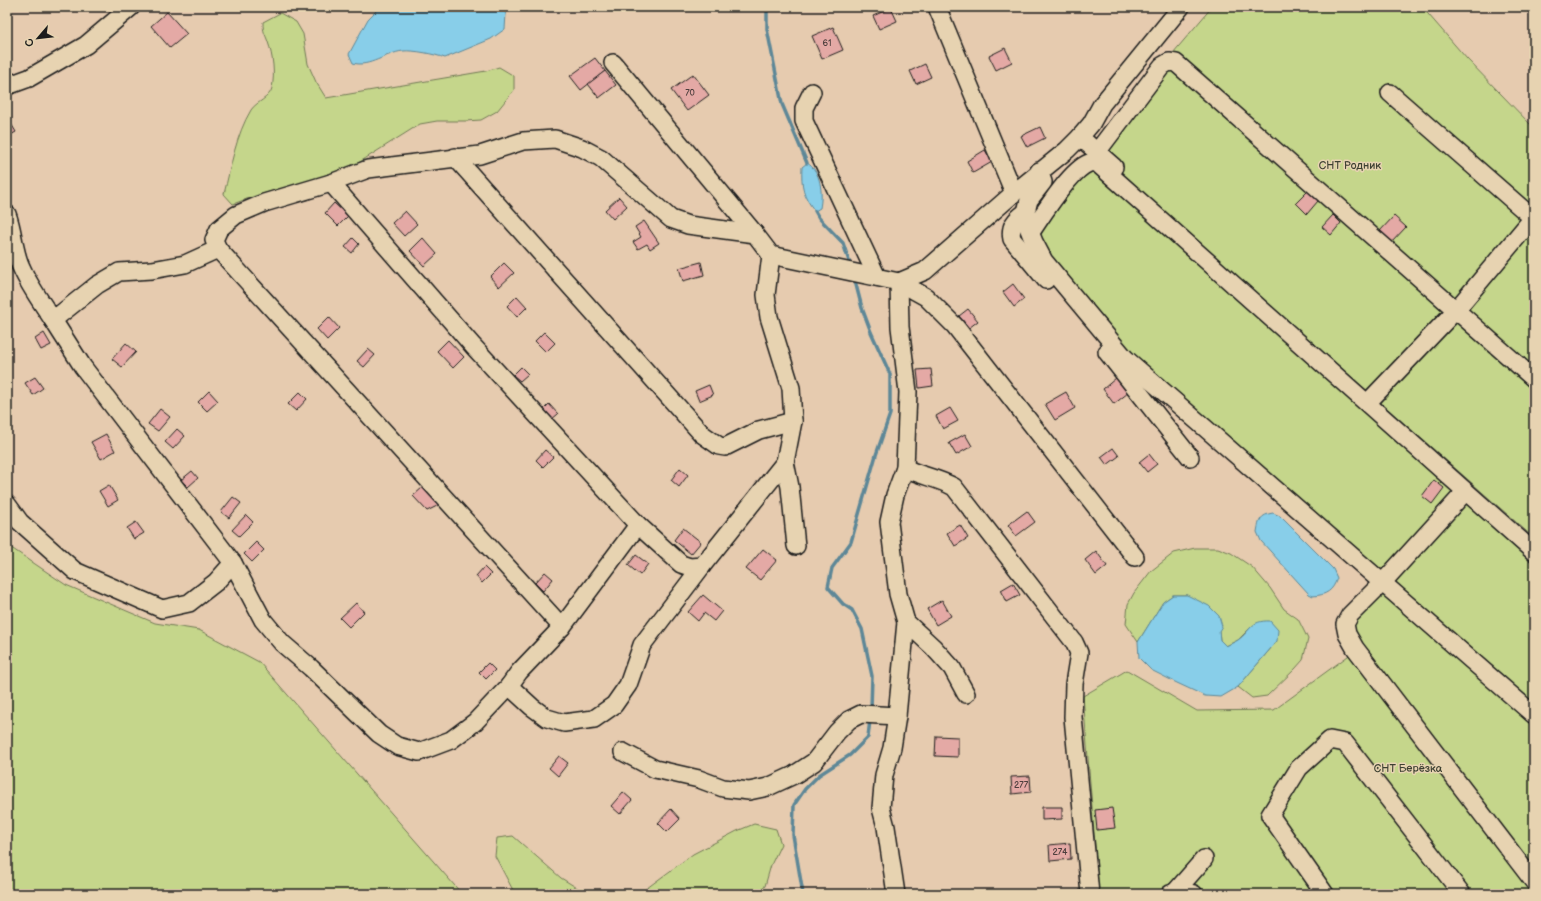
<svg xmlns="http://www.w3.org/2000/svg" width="1541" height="901" font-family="'Balsamiq Sans',sans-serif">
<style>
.green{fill:#c5d68b;stroke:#707954}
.water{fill:#88cee9;stroke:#5d8797}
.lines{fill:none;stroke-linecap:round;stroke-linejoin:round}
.stream{stroke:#5d8797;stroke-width:3.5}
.building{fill:#e4a9a5;stroke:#1c1c1c}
.minor-casing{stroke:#1c1c1c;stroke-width:20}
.minor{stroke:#e7d3b1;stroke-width:17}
.labels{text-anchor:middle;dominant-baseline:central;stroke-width:3;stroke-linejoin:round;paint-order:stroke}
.number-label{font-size:9px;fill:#4e3f3e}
.park-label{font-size:11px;fill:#3e4132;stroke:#e7d3b1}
</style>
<rect width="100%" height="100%" fill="#e6cbaf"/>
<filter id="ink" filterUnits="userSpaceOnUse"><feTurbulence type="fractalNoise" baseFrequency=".025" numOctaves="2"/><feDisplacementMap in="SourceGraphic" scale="8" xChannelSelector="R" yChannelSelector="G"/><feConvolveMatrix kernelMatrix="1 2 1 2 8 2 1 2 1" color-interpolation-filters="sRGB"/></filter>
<g filter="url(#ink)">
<!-- green -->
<g class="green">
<polygon points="1212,7 1401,7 1405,10 1411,7 1422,7 1467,59 1531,125 1534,124 1534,538 1097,152 1162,66"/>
<path d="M280,13L296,22L303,34L308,64L316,82L326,98L486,71L499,67L514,76V90L497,111L481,120L465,121H437L420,124L347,170L255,196L233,204L224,194C231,166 236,135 251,110C256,102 270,98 272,88C275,74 273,56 268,42C265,33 263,33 263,22Z"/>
<polygon points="1090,162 1534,552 1534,894 1099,894 1083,696 1127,670 1197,711 1274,710 1348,656 1355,648 1347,634 1383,582 1125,358 1034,242 1062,187"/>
<polygon points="7,545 66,585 155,623 199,630 259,662 462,894 7,894"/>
<polygon points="1195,548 1218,548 1231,553 1252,567 1270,588 1284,609 1298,619 1308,639 1303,660 1295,669 1267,696 1252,698 1238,687 1277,641 1251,627 1238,640 1226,646 1220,640 1219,631 1187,595 1173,595 1163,602 1138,642 1126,624 1128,604 1134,593 1151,571 1174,553"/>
<polygon points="754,824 776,829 781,844 771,865 765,886 759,894 639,894 693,854 737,831"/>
<polygon points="513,836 561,878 587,894 515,894 495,856 497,838"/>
</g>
<!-- water -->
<g class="water">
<path d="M380,7H502L506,14L505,29L491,39L445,58C434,54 414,50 403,51C386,53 369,68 353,63L349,54L368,19Z"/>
<path d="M807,163C821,171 823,193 820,208L815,211C803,197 801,185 802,167Z"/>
<path d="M1273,513L1280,516L1333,569L1337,578C1333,591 1326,595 1313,596L1309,594L1261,541L1257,532C1259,520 1260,515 1273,513Z"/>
<path d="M1173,595H1187L1209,606L1219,616L1222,626L1219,631L1220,640L1226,646C1230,644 1235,642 1238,640C1251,631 1250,620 1270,621L1278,630L1277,641L1238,687L1221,697L1205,696L1177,683L1151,670L1139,658L1138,642L1163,602Z"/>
</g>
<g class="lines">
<!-- stream -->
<g class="stream">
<polyline points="767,7 767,29 782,104 807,163"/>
<polyline points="815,211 819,218 843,243 851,267"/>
<polyline points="854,277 862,308 871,332 890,374 890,414 876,455 851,542 832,568 828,587 843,604 852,610 862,629 872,676 871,709"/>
<polyline points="803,894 793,835 794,805 805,789 819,775 850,755 868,737 870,720"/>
</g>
</g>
<!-- building -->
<g class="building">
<polygon points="891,8 897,21 879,29 873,16"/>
<polygon points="167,12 187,34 170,48 151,26"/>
<polygon points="833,27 843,50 822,59 812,36"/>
<polygon points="1005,48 1012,62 996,70 989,56"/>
<polygon points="595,58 605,71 581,90 570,76"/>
<polygon points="925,64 931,77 916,84 910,71"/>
<polygon points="605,71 616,85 599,98 588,84"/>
<polygon points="693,74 709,95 687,111 671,90"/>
<polygon points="7,117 16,132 7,137"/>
<polygon points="1040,127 1045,138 1027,147 1021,136"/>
<polygon points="985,150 992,162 973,173 967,161"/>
<polygon points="1308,191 1318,201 1307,214 1296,203"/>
<polygon points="619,197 627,206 613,219 605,210"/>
<polygon points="334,203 348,216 338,226 325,213"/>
<polygon points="405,211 417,224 404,236 392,223"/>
<polygon points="1333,215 1341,223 1331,235 1322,227"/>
<polygon points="1394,216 1406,227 1391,243 1379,232"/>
<polygon points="644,221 659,243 650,249 647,244 638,249 633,242 641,237 635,227"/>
<polygon points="353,238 359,244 352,253 345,247"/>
<polygon points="423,238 437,254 424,266 410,251"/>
<polygon points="701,262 704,275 683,281 679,268"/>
<polygon points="504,263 514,273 499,287 490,277"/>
<polygon points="1013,284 1024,299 1014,307 1003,292"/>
<polygon points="517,296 527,307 517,317 507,306"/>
<polygon points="968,309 978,321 969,328 959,316"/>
<polygon points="329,317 339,328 327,340 317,329"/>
<polygon points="544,332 555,343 546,352 535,341"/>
<polygon points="44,333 51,345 41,350 35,339"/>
<polygon points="448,340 464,357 453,368 437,351"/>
<polygon points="126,343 136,352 122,367 112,359"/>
<polygon points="368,349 375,355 364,367 357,361"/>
<polygon points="521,367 528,374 520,381 513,375"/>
<polygon points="931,369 933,386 919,388 917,370"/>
<polygon points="35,377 43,388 33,395 25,383"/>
<polygon points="1116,378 1128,393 1114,404 1103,389"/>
<polygon points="709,385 713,395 699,401 695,391"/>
<polygon points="209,391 218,401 207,411 198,402"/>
<polygon points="300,392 307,399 296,411 288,404"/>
<polygon points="1066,392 1075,408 1055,420 1045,404"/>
<polygon points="549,404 558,414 551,420 542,411"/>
<polygon points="950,408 958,421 943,429 936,416"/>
<polygon points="160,409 170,417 158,431 148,424"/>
<polygon points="177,429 185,436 173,449 165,442"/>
<polygon points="106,434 115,451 101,459 91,442"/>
<polygon points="965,434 972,446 956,455 949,443"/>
<polygon points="1113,448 1119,456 1107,465 1101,457"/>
<polygon points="545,450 553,457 543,467 536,460"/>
<polygon points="1149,454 1157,464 1147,472 1139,462"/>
<polygon points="680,468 688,475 679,487 671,480"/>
<polygon points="192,471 198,478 188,487 181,480"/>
<polygon points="1434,480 1444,488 1432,504 1422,496"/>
<polygon points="109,485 118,500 108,506 99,491"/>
<polygon points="423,487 439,505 427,511 413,496"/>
<polygon points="233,497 241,503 229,518 221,512"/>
<polygon points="1027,511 1035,522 1016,536 1008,525"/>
<polygon points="246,515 253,522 239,536 232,530"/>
<polygon points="136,522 144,533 134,539 127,528"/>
<polygon points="960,525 968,538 955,546 947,533"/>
<polygon points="683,528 701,542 691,554 674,540"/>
<polygon points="256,542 264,550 252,562 244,554"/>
<polygon points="763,549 777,560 760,580 746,569"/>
<polygon points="1096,551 1107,566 1096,575 1085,560"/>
<polygon points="636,555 648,564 640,575 628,565"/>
<polygon points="484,567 491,574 482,583 476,576"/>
<polygon points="545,572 553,579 543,591 535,583"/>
<polygon points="1013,583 1020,595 1007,602 1001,590"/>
<polygon points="703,595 722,611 714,621 704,613 698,621 688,612"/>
<polygon points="942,600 951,616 936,625 927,609"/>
<polygon points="356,603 364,612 349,627 340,618"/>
<polygon points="488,663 495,670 486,679 479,672"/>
<polygon points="936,736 958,737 958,757 935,756"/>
<polygon points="559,756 568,763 558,776 549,768"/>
<polygon points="1030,776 1031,792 1012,794 1011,777"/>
<polygon points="623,792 632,800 620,814 611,806"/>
<polygon points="1042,807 1062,807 1062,819 1042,820"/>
<polygon points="1112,808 1115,828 1097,830 1095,810"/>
<polygon points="671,809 680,819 667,832 658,823"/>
<polygon points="1070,843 1071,859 1050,861 1049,845"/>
</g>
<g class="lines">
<!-- minor casing -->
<g class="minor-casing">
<g id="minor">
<polyline points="937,7 1014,193"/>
<polyline points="613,63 755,234"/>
<polyline points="7,86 29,78 86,45 131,7"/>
<polyline points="812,92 804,108 804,121 877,277"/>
<polyline points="1390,93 1534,219"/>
<polyline points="1080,137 1114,167"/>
<polyline points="1097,152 1162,66 1169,62 1176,63 1534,379"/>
<polyline points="455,157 702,434 719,446 725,447 759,430 793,421"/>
<polyline points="1039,171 1043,182 1029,200 1026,212 1028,227 1034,242 1044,261 1125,358 1534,715"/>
<polyline points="331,183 473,346 638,525 681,564 690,567 702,566 785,462 793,421 791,388 769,317 766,295 771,255"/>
<path d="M1026,212C1016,219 1009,226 1012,239L1046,280"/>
<path d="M7,214C14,232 13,252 22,269C30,287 42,303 53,320L97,285L119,272L152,270L185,264L218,249L214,240L219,229L236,215L264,203L331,183L368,169L480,155L523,141L555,139L582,148L601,158L671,219L688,225L755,234L771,255L899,282L925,271L1014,193L1067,150L1080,137L1091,124L1102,104L1181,7"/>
<path d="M1031,232C1042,216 1070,170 1089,163C1092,162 1094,163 1098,164L1534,552"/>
<polyline points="218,249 562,627"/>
<polyline points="899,282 926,297 955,326 1135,557"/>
<polyline points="53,320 83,367 233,563 263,620 282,643 311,668 379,734 397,746 419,752 451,740 475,722 509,686 519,672 562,627 638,525"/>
<polyline points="1107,352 1190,457"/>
<polyline points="1373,397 1456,310 1533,218"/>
<polyline points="785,462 790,487 796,546"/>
<path d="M905,468C921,476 938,478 954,487L1074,642L1079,653L1074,684L1073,717L1090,894"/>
<polyline points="1465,492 1383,582 1350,615 1345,624 1347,634 1355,648 1534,882"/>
<polyline points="7,504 20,522 75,571 162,609 189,603 216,582 233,563"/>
<polyline points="906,622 933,647 952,668 966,694"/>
<polyline points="509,686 532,707 547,718 564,723 594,719 614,705 628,685 642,645 702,566"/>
<polyline points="623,752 655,769 699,779 723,788 749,791 768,787 794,775 814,762 837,732 849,720 861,714 897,716"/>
<polyline points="1175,892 1204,859"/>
<polyline points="896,894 886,827 881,808 884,775 892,748 897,716 906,622 898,594 889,522 895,495 905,468 908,392 900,327 899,282"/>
<path d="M1170,894C1178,890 1186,892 1194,894"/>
<polyline points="1325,894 1270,815 1299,768 1330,740 1345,743 1462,894"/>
</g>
</g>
<!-- minor -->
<use href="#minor" class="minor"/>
</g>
</g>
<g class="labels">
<!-- number labels -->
<g class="number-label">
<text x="827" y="43">61</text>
<text x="690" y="93">70</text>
<text x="1021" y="785">277</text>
<text x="1060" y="852">274</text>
</g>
<!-- park labels -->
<g class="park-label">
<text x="1350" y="165">СНТ Родник</text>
<text x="1408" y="768">СНТ Берёзка</text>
</g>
</g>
<!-- margin -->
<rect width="1541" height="901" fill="none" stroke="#e7d3b1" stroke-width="24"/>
<rect x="12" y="12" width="1517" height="877" fill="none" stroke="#1c1c1c" stroke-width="1.5" filter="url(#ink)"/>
<!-- north arrow -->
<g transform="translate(38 38) rotate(242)" stroke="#e7d3b1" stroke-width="3" paint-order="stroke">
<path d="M0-3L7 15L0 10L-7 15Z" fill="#1c1c1c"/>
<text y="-6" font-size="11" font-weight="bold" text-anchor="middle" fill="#1c1c1c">С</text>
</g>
</svg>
